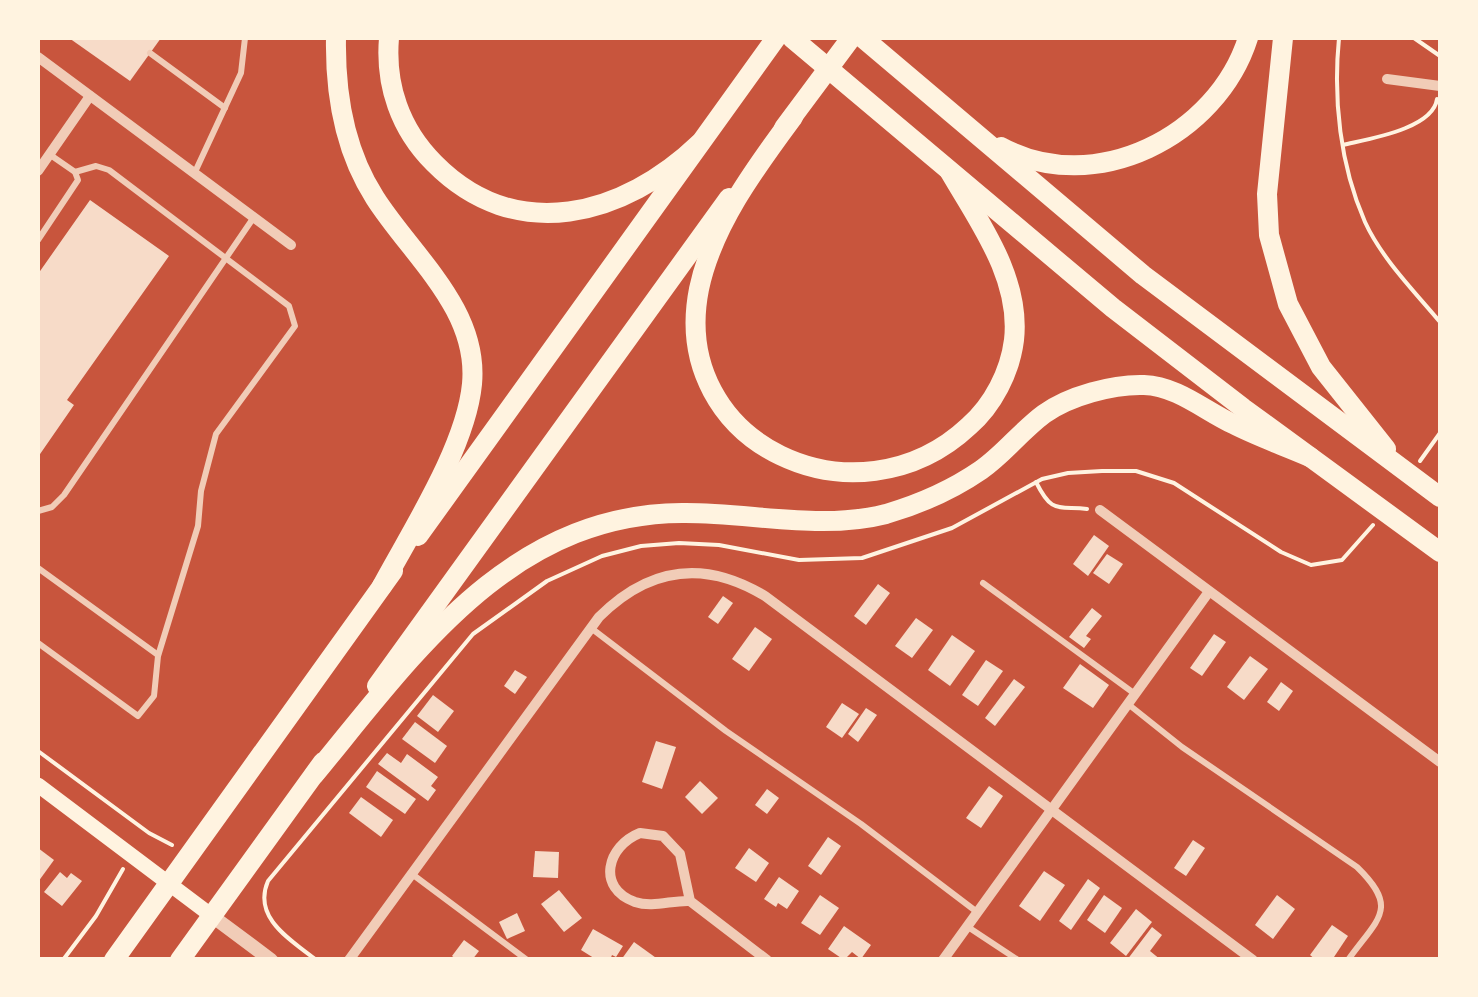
<svg xmlns="http://www.w3.org/2000/svg" width="1478" height="997" font-family="'Exo 2',sans-serif">
<style>
.building{fill:#f7dbc8}
.lines{fill:none;stroke-linecap:round;stroke-linejoin:round}
.path{stroke:#fff3e0;stroke-width:4}
.service{stroke:#f1ccb7;stroke-width:6}
.minor{stroke:#f1ccb7;stroke-width:10}
.tertiary{stroke:#f1ccb7;stroke-width:14}
.secondary{stroke:#fff3e0;stroke-width:15}
.trunk{stroke:#fff3e0;stroke-width:20}
.motorway{stroke:#fff3e0;stroke-width:20}
</style>
<rect width="100%" height="100%" fill="#c8553d"/>
<!-- building -->
<g class="building">
<polygon points="69,38 161,38 130,81"/>
<polygon points="90,200 169,256 67,400 74,405 38,457 38,274"/>
<polygon points="1094,535 1109,546 1088,576 1073,564"/>
<polygon points="1107,554 1123,564 1109,584 1093,573"/>
<polygon points="878,584 890,593 866,625 854,616"/>
<polygon points="723,596 733,603 718,624 708,617"/>
<polygon points="1092,608 1102,616 1086,636 1091,639 1084,648 1069,637"/>
<polygon points="916,618 933,630 912,658 895,646"/>
<polygon points="755,627 772,639 749,671 732,659"/>
<polygon points="1214,634 1226,642 1202,676 1190,668"/>
<polygon points="952,635 975,651 950,686 928,670"/>
<polygon points="1250,656 1268,669 1244,700 1227,687"/>
<polygon points="986,660 1003,671 978,706 962,695"/>
<polygon points="1080,664 1109,685 1093,708 1063,688"/>
<polygon points="515,670 527,677 515,694 504,686"/>
<polygon points="1014,679 1025,687 995,726 985,718"/>
<polygon points="1281,682 1293,691 1279,711 1267,702"/>
<polygon points="433,695 454,711 438,732 417,716"/>
<polygon points="842,703 859,714 842,738 826,727"/>
<polygon points="866,708 877,715 858,742 848,734"/>
<polygon points="415,722 447,746 435,763 402,739"/>
<polygon points="656,741 676,747 662,789 642,782"/>
<polygon points="387,753 401,763 407,754 438,777 431,786 436,790 428,801 378,764"/>
<polygon points="377,771 416,799 405,814 366,787"/>
<polygon points="700,781 718,798 702,814 685,797"/>
<polygon points="989,786 1003,796 981,828 966,818"/>
<polygon points="767,789 779,798 767,814 755,805"/>
<polygon points="361,797 393,820 381,837 349,813"/>
<polygon points="828,837 841,846 821,875 808,866"/>
<polygon points="1193,840 1205,848 1186,876 1174,868"/>
<polygon points="38,848 54,860 38,882"/>
<polygon points="749,848 769,863 756,882 735,868"/>
<polygon points="535,851 559,852 558,878 533,877"/>
<polygon points="1044,871 1065,885 1040,921 1019,906"/>
<polygon points="60,872 67,878 71,873 82,881 62,906 44,892"/>
<polygon points="779,877 799,891 787,909 778,903 776,907 764,899"/>
<polygon points="1088,879 1100,888 1071,930 1059,921"/>
<polygon points="559,890 582,918 564,932 541,904"/>
<polygon points="820,895 839,908 820,935 801,923"/>
<polygon points="1104,895 1122,908 1105,933 1087,920"/>
<polygon points="1277,895 1295,909 1273,939 1255,925"/>
<polygon points="1136,909 1152,922 1126,956 1110,943"/>
<polygon points="517,913 525,931 507,939 499,922"/>
<polygon points="1332,925 1348,936 1332,960 1316,960 1310,955"/>
<polygon points="844,926 871,945 861,959 852,952 844,960 828,949"/>
<polygon points="1152,927 1162,935 1150,951 1161,960 1127,960"/>
<polygon points="593,929 623,946 616,957 612,955 610,960 597,960 581,950"/>
<polygon points="464,940 479,951 472,960 457,960 452,956"/>
<polygon points="634,942 659,960 621,960"/>
</g>
<g class="lines">
<!-- path -->
<g class="path">
<path d="M1339,38C1333,99 1340,165 1365,222C1382,259 1415,292 1440,322"/>
<polyline points="1414,38 1440,56"/>
<path d="M1343,145C1368,139 1433,129 1437,99"/>
<polyline points="1420,461 1440,433"/>
<path d="M1036,482C1052,514 1057,506 1087,509"/>
<polyline points="38,751 149,833 172,845"/>
<polyline points="63,960 96,916 123,869"/>
<path d="M316,960C291,940 252,918 268,881L473,634L547,581L602,556L641,546L679,543L719,545L799,560L862,558L952,528L1042,479L1068,473L1102,471H1136L1174,483L1281,552L1311,565L1342,560L1373,525"/>
</g>
<!-- service -->
<g class="service">
<polyline points="150,53 225,108"/>
<polyline points="195,172 241,73 245,38"/>
<polyline points="38,240 78,180 75,172 49,154"/>
<polyline points="38,511 52,507 64,495 254,217"/>
<polyline points="38,568 158,655"/>
<polyline points="983,583 1135,694"/>
<polyline points="591,628 726,731 861,824 977,912"/>
<polyline points="38,643 138,716 154,696 158,656 198,526 201,491 216,434 295,326 289,306 109,170 96,166 75,172"/>
<path d="M1128,704L1182,747L1357,867C1400,909 1378,918 1348,960"/>
<polyline points="412,874 527,960"/>
<polyline points="968,927 1018,960"/>
</g>
<!-- minor -->
<g class="minor">
<polyline points="38,57 291,245"/>
<polyline points="1387,79 1440,86"/>
<polyline points="38,171 90,96"/>
<polyline points="1100,510 1440,762"/>
<path d="M690,901C672,900 653,908 635,902C596,888 607,846 640,833L663,836L680,854L690,901L767,960"/>
<path d="M349,960L599,617C649,567 704,559 765,596L1253,960"/>
<polyline points="943,960 1208,593"/>
</g>
<!-- tertiary -->
<polyline class="tertiary" points="212,916 271,960"/>
<!-- secondary -->
<polyline class="secondary" points="38,785 212,916"/>
<!-- trunk -->
<g class="trunk">
<polyline points="784,128 851,38"/>
<polyline points="418,536 776,38"/>
<polyline points="377,686 729,198"/>
<polyline points="114,960 393,571"/>
<polyline points="180,960 323,762"/>
</g>
<!-- motorway -->
<g class="motorway">
<path d="M336,38C335,94 344,150 375,198C412,256 479,309 472,384C466,447 412,530 382,586"/>
<path d="M389,38C385,85 400,129 434,163C516,246 624,216 700,143"/>
<polyline points="792,38 1113,308 1243,408 1440,552"/>
<polyline points="863,38 1143,275 1440,497"/>
<polyline points="1283,38 1267,194 1269,235 1288,304 1321,367 1386,449"/>
<path d="M793,117C756,167 712,226 699,289C668,445 857,531 969,426C993,405 1010,372 1014,340C1021,278 979,222 950,172"/>
<path d="M1001,147C1095,198 1217,136 1248,38"/>
<path d="M314,775C413,655 509,514 682,513C748,512 820,531 886,514C920,504 952,490 981,470C1004,454 1021,431 1044,414C1069,396 1113,384 1144,385C1177,386 1205,411 1233,424C1258,437 1285,446 1310,457"/>
</g>
</g>
<!-- border -->
<rect width="1478" height="997" fill="none" stroke="#fff3e0" stroke-width="80"/>
</svg>
